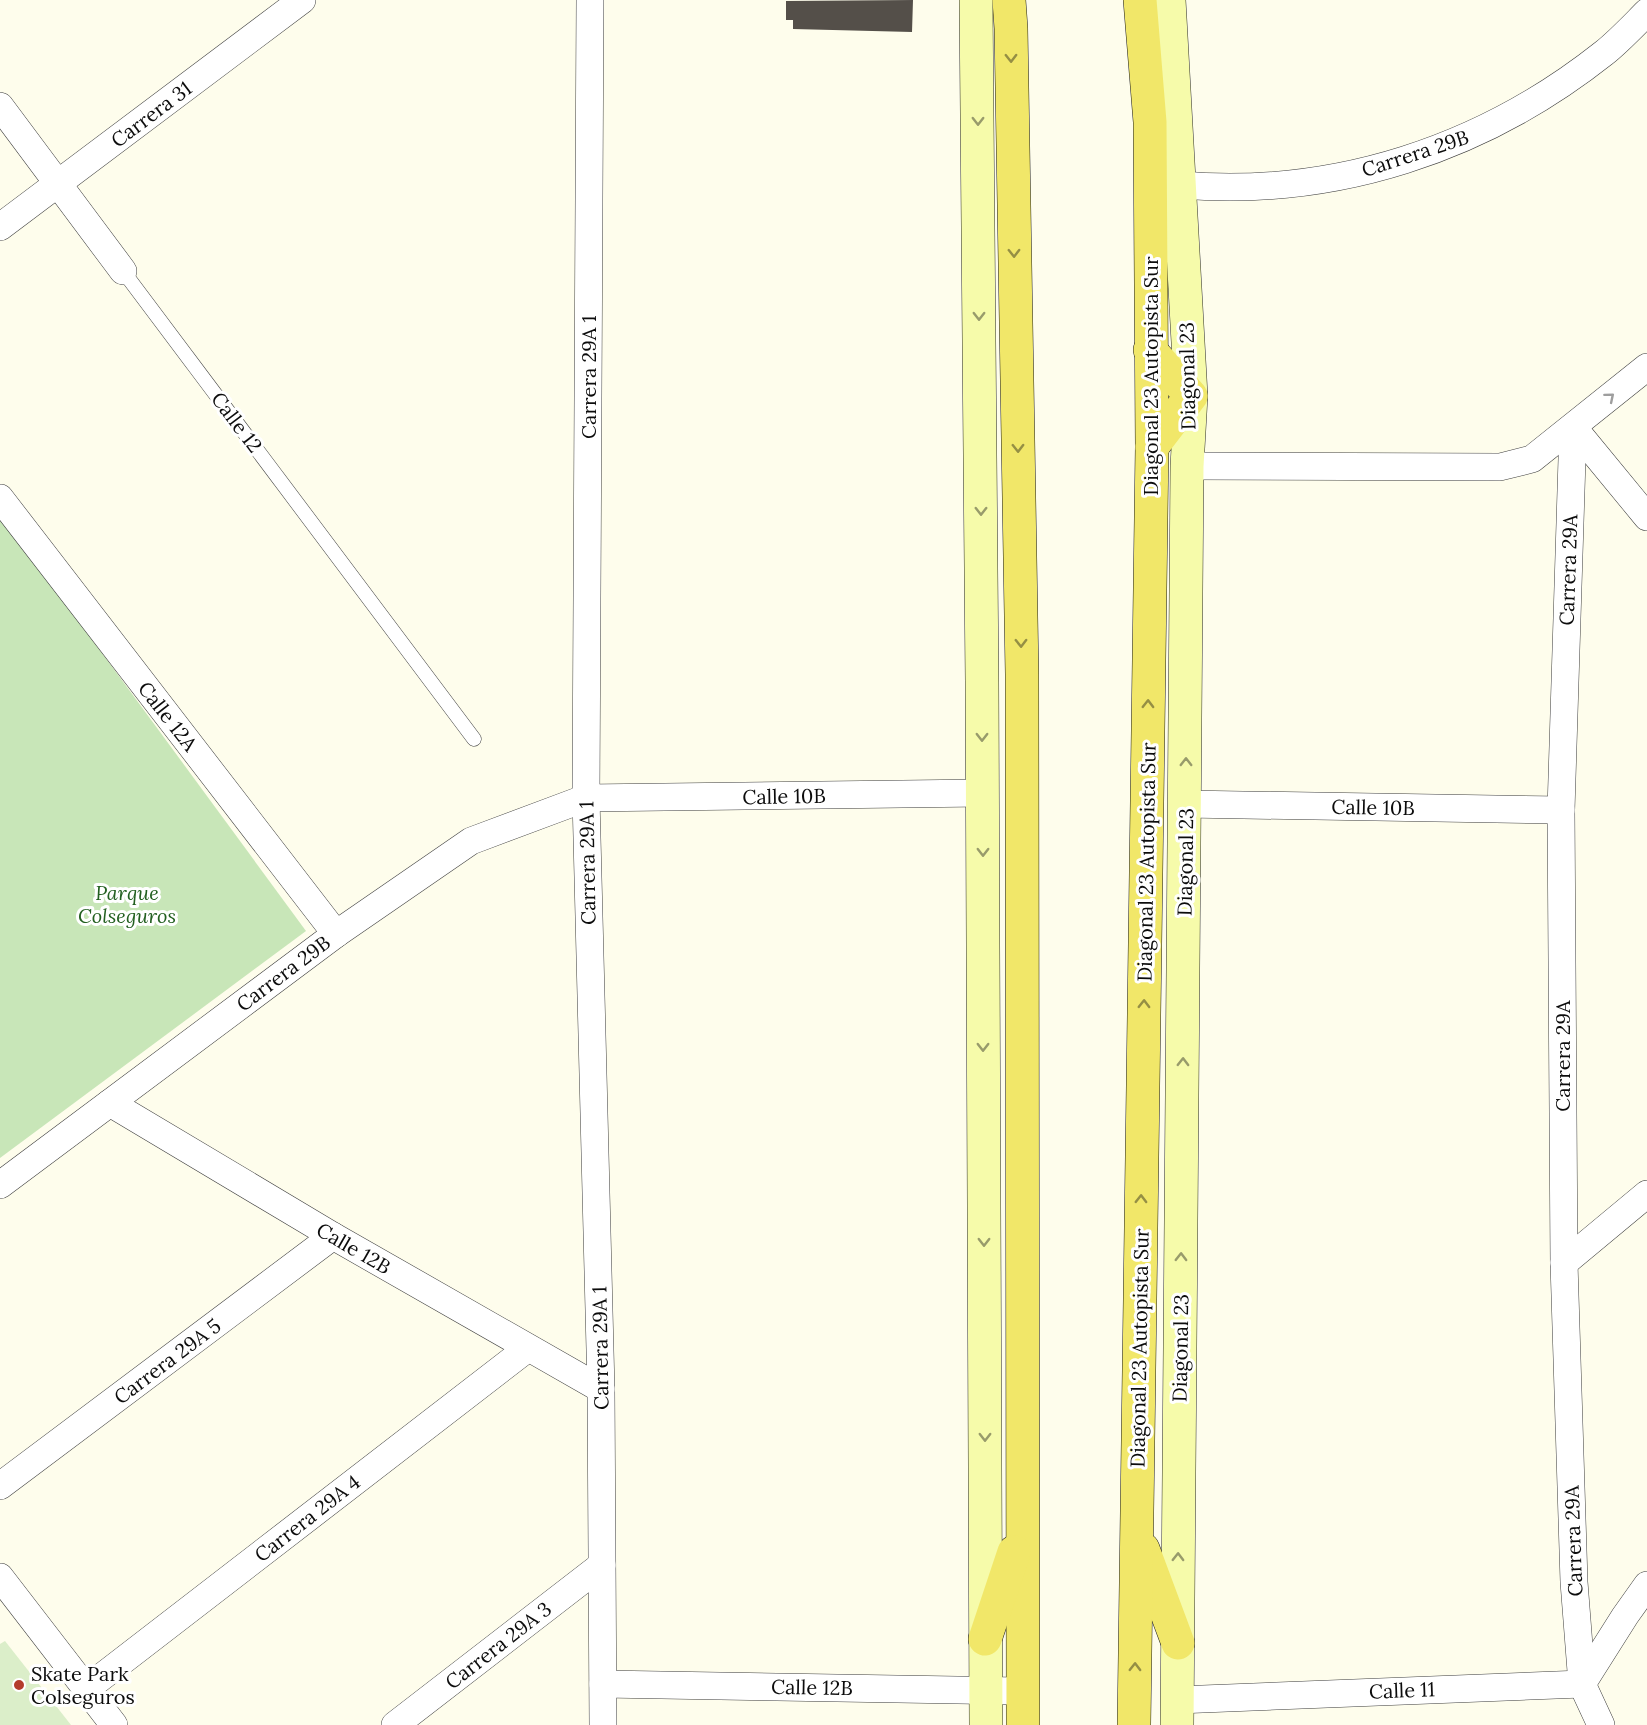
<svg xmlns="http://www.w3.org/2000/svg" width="1647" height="1725" font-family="Lora,serif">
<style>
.green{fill:#c8e6b8}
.pitch{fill:#dbeec9}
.building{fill:#544f49}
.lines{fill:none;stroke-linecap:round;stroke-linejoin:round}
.lane-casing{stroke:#3f3f3f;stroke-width:15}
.street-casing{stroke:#3f3f3f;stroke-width:28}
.secondary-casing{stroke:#2e2e2e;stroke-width:34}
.primary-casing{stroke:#1d1d1d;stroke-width:34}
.lane{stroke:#fff;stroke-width:14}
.street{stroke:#fff;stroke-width:27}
.secondary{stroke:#f6fbaa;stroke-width:33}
.primary{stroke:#f1e769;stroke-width:33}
.oneway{stroke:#958f44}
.oneway2{stroke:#989b6b}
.oneway3{stroke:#9e9e9e}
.poi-dot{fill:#b43c2c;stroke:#fff;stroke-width:2}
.labels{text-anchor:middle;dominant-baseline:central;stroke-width:6;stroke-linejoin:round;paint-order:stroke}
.street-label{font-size:20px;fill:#0c0c0c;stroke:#fff}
.park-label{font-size:20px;font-style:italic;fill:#236020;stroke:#fff}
.poi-label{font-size:20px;fill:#0c0c0c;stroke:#fff;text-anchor:start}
</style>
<rect width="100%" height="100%" fill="#fefdec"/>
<!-- green -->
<polygon class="green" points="0,514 306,931 0,1158"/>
<!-- pitch -->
<polygon class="pitch" points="5,1641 71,1725 0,1725 0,1644"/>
<!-- building -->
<polygon class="building" points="913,0 912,32 793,29 793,20 786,20 786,1"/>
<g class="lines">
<!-- lane casing -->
<g class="lane-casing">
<polyline id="lane" points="123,271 474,739"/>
</g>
<!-- street casing -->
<g class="street-casing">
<g id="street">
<polyline points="590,0 586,798 601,1389 603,1725"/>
<polyline points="0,106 123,271"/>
<path d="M1180,185C1335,198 1483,149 1604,53C1619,41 1633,26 1647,12"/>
<polyline points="0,227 302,0"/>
<polyline points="1573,427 1561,810 1564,1263 1574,1582 1582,1684 1601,1725"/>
<polyline points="1573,427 1647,517"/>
<polyline points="1187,466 1500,467 1532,459 1647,367"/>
<polyline points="0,498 336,934"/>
<polyline points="1185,804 1561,810"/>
<polyline points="110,1103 333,1236 601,1389"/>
<polyline points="0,1185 336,934 471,841 586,798 982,793"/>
<polyline points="1564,1263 1647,1194"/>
<polyline points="0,1486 333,1236"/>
<polyline points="0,1577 114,1725"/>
<polyline points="603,1684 1022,1691"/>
<polyline points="1582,1684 1625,1616 1647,1585"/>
<polyline points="86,1689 528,1348"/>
<polyline points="1177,1700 1582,1684"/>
<polyline points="395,1725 602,1565"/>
</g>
</g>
<!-- secondary casing -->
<g class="secondary-casing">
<g id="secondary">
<polyline points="976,0 982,681 986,1725"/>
<polyline points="1169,0 1191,396 1187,466 1177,1725"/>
</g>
</g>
<!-- primary casing -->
<g class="primary-casing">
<g id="primary">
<polyline points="1009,0 1011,28 1022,674 1023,1725"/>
<polyline points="1150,350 1191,396 1152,447"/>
<polyline points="1143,1549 1178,1643"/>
<polyline points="985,1639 1014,1552"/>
<polyline points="1134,1725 1152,447 1150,122 1140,0"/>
</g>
</g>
<!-- lane -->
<use href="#lane" class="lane"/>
<!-- street -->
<use href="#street" class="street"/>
<!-- secondary -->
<use href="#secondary" class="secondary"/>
<!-- primary -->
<use href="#primary" class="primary"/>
</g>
<!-- one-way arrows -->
<defs><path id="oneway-chevron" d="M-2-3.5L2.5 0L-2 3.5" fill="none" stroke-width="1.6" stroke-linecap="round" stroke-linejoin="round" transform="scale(1.5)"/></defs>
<g class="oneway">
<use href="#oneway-chevron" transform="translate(1011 58) rotate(89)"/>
<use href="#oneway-chevron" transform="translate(1014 253) rotate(89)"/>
<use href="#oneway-chevron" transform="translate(1018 448) rotate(89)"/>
<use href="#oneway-chevron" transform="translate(1021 643) rotate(89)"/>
<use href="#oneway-chevron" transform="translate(1148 704) rotate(-89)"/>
<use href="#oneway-chevron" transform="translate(1144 1004) rotate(-89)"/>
<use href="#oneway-chevron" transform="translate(1141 1199) rotate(-89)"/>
<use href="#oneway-chevron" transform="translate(1135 1667) rotate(-89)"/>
</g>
<g class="oneway2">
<use href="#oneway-chevron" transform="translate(978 121) rotate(90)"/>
<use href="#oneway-chevron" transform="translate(979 316) rotate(90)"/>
<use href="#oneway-chevron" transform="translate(981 511) rotate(90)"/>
<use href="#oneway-chevron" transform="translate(982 737) rotate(90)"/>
<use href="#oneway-chevron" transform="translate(1186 762) rotate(-90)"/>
<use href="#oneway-chevron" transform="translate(983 852) rotate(90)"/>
<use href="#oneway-chevron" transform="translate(983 1047) rotate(90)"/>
<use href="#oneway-chevron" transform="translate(1183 1062) rotate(-89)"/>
<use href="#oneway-chevron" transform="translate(984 1242) rotate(90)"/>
<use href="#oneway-chevron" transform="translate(1181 1257) rotate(-89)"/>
<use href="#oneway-chevron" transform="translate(985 1437) rotate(90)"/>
<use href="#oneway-chevron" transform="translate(1178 1557) rotate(-89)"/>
</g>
<use class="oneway3" href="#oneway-chevron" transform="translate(1610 397) rotate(-40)"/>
<!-- markers -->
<circle class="poi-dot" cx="19" cy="1685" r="6"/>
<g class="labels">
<!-- street labels -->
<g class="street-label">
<text transform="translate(151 114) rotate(-37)">Carrera 31</text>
<text transform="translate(1415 153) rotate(-18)">Carrera 29B</text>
<text transform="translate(1150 376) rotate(-90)">Diagonal 23 Autopista Sur</text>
<text transform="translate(1187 376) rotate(-91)">Diagonal 23</text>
<text transform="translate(588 377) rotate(-90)">Carrera 29A 1</text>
<text transform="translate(237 422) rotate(53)">Calle 12</text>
<text transform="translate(1568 570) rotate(-88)">Carrera 29A</text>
<text transform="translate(168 716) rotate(52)">Calle 12A</text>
<text transform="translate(784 796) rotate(-1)">Calle 10B</text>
<text transform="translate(1373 807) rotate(1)">Calle 10B</text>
<text transform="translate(1146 862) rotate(-89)">Diagonal 23 Autopista Sur</text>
<text transform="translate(1185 862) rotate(-89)">Diagonal 23</text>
<text transform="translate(587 863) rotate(-91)">Carrera 29A 1</text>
<text transform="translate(283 973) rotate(-37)">Carrera 29B</text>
<text transform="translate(1562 1056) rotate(-90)">Carrera 29A</text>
<text transform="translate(354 1248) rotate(30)">Calle 12B</text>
<text transform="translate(600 1348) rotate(-91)">Carrera 29A 1</text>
<text transform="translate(1139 1348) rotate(-89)">Diagonal 23 Autopista Sur</text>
<text transform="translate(1180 1348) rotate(-89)">Diagonal 23</text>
<text transform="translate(167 1361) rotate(-37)">Carrera 29A 5</text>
<text transform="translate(307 1518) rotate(-38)">Carrera 29A 4</text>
<text transform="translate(1573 1541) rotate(-92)">Carrera 29A</text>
<text transform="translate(498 1645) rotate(-38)">Carrera 29A 3</text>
<text transform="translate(812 1687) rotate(1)">Calle 12B</text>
<text transform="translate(1402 1690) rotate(-2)">Calle 11</text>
</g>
<!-- park labels -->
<g class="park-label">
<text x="127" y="892">Parque<tspan x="127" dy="23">Colseguros</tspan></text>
</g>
<!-- poi labels -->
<g class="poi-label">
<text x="31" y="1673">Skate Park<tspan x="31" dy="23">Colseguros</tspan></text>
</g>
</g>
</svg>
